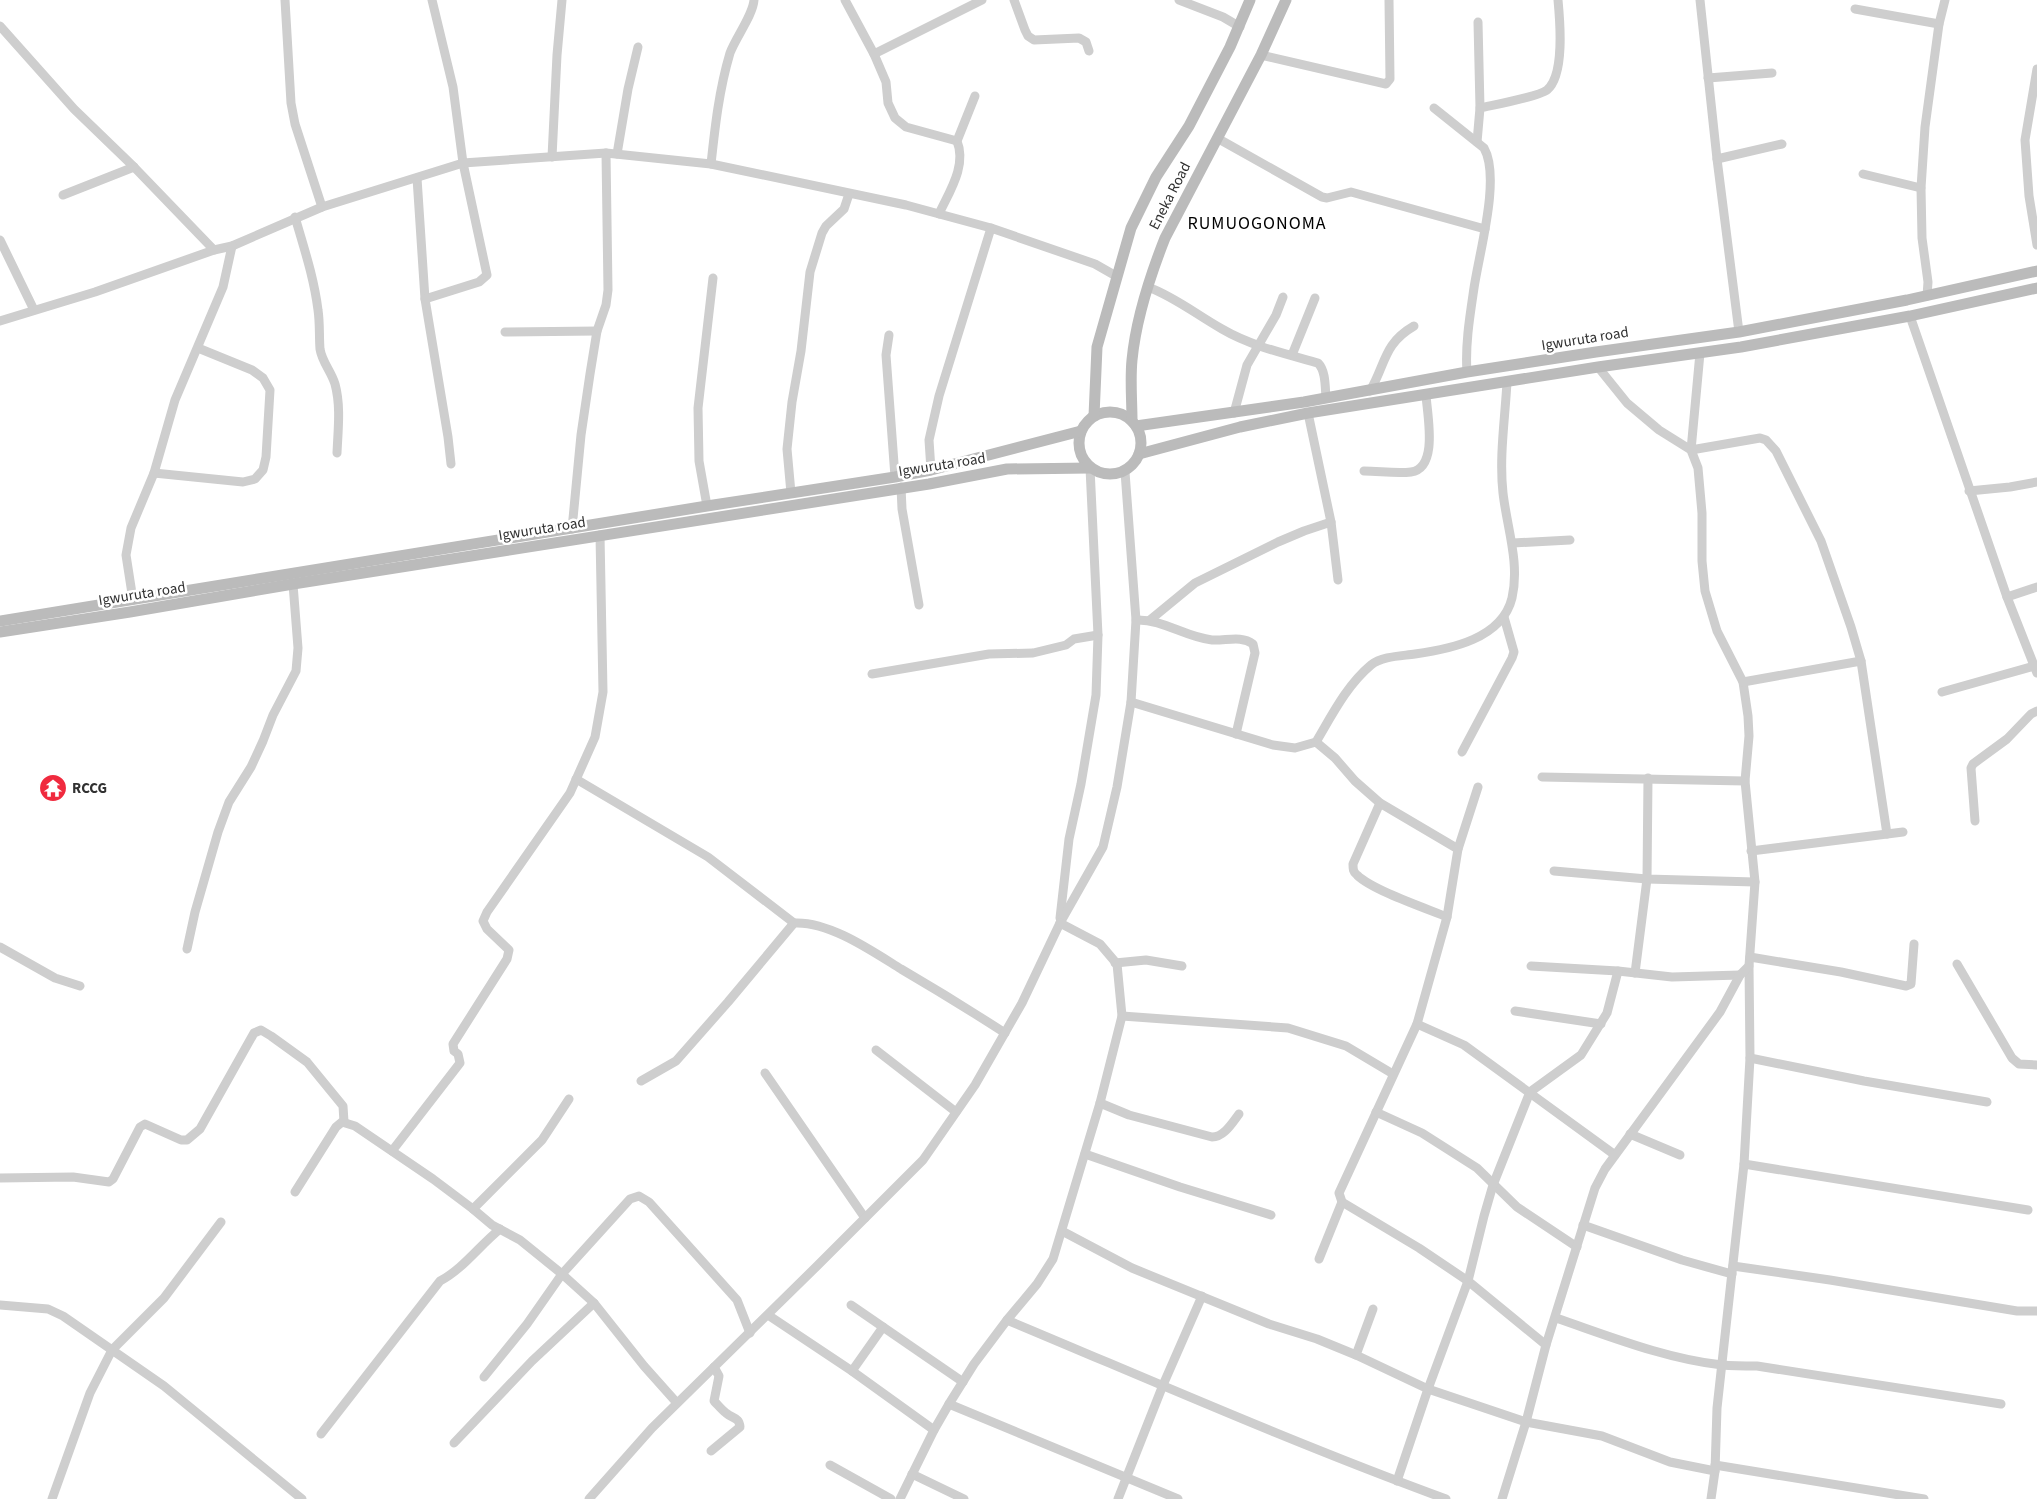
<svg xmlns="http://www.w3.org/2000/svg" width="2037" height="1499" font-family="'Source Sans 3',sans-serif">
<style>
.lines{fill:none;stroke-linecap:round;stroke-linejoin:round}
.minor{stroke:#cecece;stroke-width:9}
.secondary{stroke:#bbb;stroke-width:11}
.labels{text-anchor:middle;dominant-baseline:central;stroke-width:5;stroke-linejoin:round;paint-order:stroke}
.street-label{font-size:15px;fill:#313131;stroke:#fff}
.poi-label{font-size:15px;font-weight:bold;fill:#313131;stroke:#fff;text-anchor:start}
.quarter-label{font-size:18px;letter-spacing:1px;fill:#000;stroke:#fff}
</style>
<rect width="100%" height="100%" fill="#fff"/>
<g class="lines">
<!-- minor -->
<g class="minor">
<polyline points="285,0 291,103 295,124 322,207"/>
<polyline points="845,0 874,54 886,82 888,103 895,118 906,127 957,141"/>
<polyline points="1014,0 1025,30 1028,36 1034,40 1079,38 1086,42 1089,51"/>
<polyline points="1179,0 1223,17 1240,27"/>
<polyline points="1700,0 1717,159 1739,332"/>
<polyline points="1855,9 1939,24"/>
<polyline points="1478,22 1480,108"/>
<polyline points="0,26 74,109 134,167 214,250"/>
<polyline points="874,54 982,0"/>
<polyline points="1261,55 1386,84 1390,79 1389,0"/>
<polyline points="2037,69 2025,140 2029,196 2037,245"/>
<polyline points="1708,78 1772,73"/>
<path d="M1434,108L1484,148C1501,178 1479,253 1474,288C1470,315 1465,345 1467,372"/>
<polyline points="1217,138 1322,197 1327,198 1351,192 1485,229"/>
<path d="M1477,142L1480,108C1493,105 1538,97 1547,90C1565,75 1560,21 1558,0"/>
<polyline points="617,154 628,89 638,47"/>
<polyline points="552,157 557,55 562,0"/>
<polyline points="1717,159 1782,144"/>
<path d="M711,164C715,127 719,90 730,53C736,37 753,15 754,0"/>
<polyline points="1863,174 1921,188"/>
<polyline points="417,178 425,299 448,437 451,464"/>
<polyline points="63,195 134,167"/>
<path d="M939,214C949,192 967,166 957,141L975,96"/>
<path d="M295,217C304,248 314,278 318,310C320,323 319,336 320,349C322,362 331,371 335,384C341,406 338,430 337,453"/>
<polyline points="0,240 34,310"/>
<path d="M1148,287C1175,297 1197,315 1222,329C1251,346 1286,354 1318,363C1326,371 1325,387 1326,398"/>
<polyline points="1927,296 1928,282 1922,238 1921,188 1925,127 1939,24 1945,0"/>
<polyline points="425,299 479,282 487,275 463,163 453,87 432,0"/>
<polyline points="1910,316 2007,597 2037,673"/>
<polyline points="0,321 95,292 214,250 232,246 322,207 463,163 606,153 711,164 906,205 991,228 1095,264 1116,276"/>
<polyline points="505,332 597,331"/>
<polyline points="889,335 886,355 895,477"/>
<polyline points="1700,353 1691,450 1760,438 1766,440 1776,451 1821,541 1851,627 1861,661 1887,834"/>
<polyline points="1292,355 1315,298"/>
<polyline points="1598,367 1627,403 1659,430 1691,450 1698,468 1702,513 1702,561 1705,591 1717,631 1743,682 1748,716 1749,736 1745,781 1755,882 1749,966 1750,1058 1744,1164 1717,1408 1715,1471 1711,1499"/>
<path d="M1370,391C1386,364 1383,344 1414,326"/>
<polyline points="1234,413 1247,365 1276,315 1283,297"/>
<polyline points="1308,413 1331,522 1338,580"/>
<polyline points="931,470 929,440 939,396 991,228"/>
<path d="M1364,471C1379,471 1396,474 1411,472C1439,468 1427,414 1426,395"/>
<polyline points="154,473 243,482 255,479 263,470 266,457 270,390 263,378 252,370 198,348"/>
<polyline points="901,487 902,509 919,605"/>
<polyline points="1969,491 2010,487 2037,482"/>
<polyline points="791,493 787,449 792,402 801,351 810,272 822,233 826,226 844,209 849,194"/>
<polyline points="707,506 699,461 698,408 713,278"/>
<polyline points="572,529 581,435 590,374 597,331 606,305 608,290 606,153"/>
<polyline points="1513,543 1570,540"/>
<polyline points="2007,597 2037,587"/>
<polyline points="133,600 126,555 131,528 154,473 175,400 223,287 232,246"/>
<path d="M1136,620C1163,619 1185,637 1212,640C1226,641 1241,635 1253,644L1255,653L1236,734"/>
<polyline points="1150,620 1195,583 1278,542 1304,531 1331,522"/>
<polyline points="872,674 989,654 1033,653 1066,645 1074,639 1098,635"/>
<polyline points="1743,682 1861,661"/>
<polyline points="1942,692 2034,666"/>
<polyline points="1131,702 1273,745 1295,748 1316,742 1335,758 1355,781 1380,803 1458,849"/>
<path d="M1316,742C1332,715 1347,685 1371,665C1382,656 1402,656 1415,654C1450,649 1502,639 1512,598C1520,563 1507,528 1503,493C1499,457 1505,419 1507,382"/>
<polyline points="1462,752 1512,658 1514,652 1504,617"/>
<polyline points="1542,777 1745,781"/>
<polyline points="576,779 708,857 794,923"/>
<polyline points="1478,787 1458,849 1447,917 1417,1024 1339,1193 1342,1202 1419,1248 1468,1281 1546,1345"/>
<path d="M1380,803L1353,864C1353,869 1353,872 1357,875C1372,890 1425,908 1447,917"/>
<polyline points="1975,821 1971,768 1973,764 2007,739 2031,714 2037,711"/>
<polyline points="1751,851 1903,832"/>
<polyline points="1554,871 1647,879 1755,882"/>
<polyline points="1060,918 1069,839 1081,784 1096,695 1098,635 1090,468"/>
<polyline points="0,947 55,978 80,986"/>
<polyline points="187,949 195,912 218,832 229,802 251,767 263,741 273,715 296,671 298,648 293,584"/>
<polyline points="1750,957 1841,972 1906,986 1911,984 1914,944"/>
<polyline points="1115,963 1146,960 1182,966"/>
<polyline points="1957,964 2012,1058 2019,1064 2037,1065"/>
<polyline points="1531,966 1618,971 1672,977 1740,975"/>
<polyline points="1635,973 1647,879 1648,778"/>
<polyline points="1515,1011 1601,1024"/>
<polyline points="1122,1016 1288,1028 1346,1046 1393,1074"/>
<polyline points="1417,1024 1464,1045 1615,1155"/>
<polyline points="876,1050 956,1112"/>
<polyline points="1750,1058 1864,1081 1987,1102"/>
<polyline points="765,1073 865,1218"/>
<path d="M641,1081L676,1061L728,1002L794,923C829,921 872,951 901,969C937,990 971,1011 1005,1033"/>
<path d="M1100,1103L1129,1115L1212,1137C1224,1137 1232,1123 1239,1114"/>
<polyline points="1376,1112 1422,1133 1477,1168 1517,1207 1577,1247"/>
<polyline points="1630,1134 1680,1155"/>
<polyline points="392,1151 460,1063 458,1054 454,1051 453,1044 507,959 509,950 487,929 483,921 487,912 570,793 595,737 603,692 600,535"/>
<polyline points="1085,1154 1180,1187 1271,1215"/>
<polyline points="1744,1164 2028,1210"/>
<polyline points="0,1178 73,1177 109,1182 113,1179 140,1127 145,1124 181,1140 187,1140 200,1129 254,1033 261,1030 271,1036 307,1062 343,1106 344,1122"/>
<polyline points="295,1192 336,1127 342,1122 355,1126 433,1179 473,1209 492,1225 520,1240 562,1274 594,1303 644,1366 677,1403"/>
<polyline points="473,1209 542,1140 569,1099"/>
<polyline points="1583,1225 1682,1260 1732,1274"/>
<polyline points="1062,1231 1132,1268 1269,1324 1317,1339 1356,1355 1428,1389 1526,1422 1602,1436 1670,1462 1715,1471"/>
<polyline points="1319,1259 1342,1202"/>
<polyline points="1733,1266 1830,1280 2017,1311 2037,1311"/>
<polyline points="0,1305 48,1309 63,1316 164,1386 302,1499"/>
<polyline points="851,1305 963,1382"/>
<polyline points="768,1315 852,1371 934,1430"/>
<path d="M1556,1318C1609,1336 1666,1359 1722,1365C1734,1366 1746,1366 1757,1366L2001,1404"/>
<path d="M1007,1320C1153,1381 1298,1445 1446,1499"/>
<polyline points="1356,1355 1373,1309"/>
<polyline points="852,1371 883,1327"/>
<polyline points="484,1377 527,1324 562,1274 630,1199 639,1196 649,1202 737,1300 750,1333"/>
<polyline points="949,1404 1178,1499"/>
<path d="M321,1434L440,1281C463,1269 479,1246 500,1229"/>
<polyline points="454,1443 532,1361 594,1303"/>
<path d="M711,1451L740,1427C739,1417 733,1419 726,1413C722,1410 718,1405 714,1401L719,1376L714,1367"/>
<polyline points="830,1465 891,1499"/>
<polyline points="1715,1465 1924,1499"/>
<polyline points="912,1474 964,1499"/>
<polyline points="1397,1481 1428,1389 1468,1281 1484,1216 1493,1185 1530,1092 1581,1055 1607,1013 1618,971"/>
<polyline points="52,1499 90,1393 112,1350 164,1298 221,1222"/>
<polyline points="589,1499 652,1428 817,1266 923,1160 975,1085 1022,1003 1060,923 1103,847 1117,787 1131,702 1136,620 1125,472"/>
<polyline points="900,1499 934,1430 949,1404 974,1364 1007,1320 1037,1284 1053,1259 1100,1103 1122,1016 1117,964 1100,944 1060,923"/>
<polyline points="1118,1499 1163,1385 1202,1296"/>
<polyline points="1502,1499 1526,1422 1546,1345 1595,1188 1605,1169 1720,1012 1740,975 1749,966"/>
</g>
<!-- secondary -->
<g class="secondary">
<circle cx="1110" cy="443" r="31"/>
<polyline points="1094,416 1097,347 1131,228 1156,177 1189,126 1230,47 1250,0"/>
<path d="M1132,421C1132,401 1130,380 1132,360C1136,318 1150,276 1165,238L1261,55L1286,0"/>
<polyline points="1136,426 1304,402 1467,372 1596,352 1739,332 1907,300 2037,271"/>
<polyline points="1139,454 1240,427 1308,413 1598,367 1741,347 1910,316 2037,288"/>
<polyline points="0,621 707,506 895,477 931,470 1081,431"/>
<polyline points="0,632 130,612 293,584 929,484 1007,469 1090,468"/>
</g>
</g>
<!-- icons -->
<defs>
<g id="temple-disc" transform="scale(1.4375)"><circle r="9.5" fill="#f02a3e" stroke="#fff"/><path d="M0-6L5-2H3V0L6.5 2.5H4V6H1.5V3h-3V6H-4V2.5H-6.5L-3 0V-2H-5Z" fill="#fff"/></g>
</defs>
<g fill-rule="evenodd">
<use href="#temple-disc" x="53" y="788"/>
</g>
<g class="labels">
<!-- street labels -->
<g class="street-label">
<text transform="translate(1170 196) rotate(-63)">Eneka Road</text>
<text transform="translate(1585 339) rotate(-9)">Igwuruta road</text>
<text transform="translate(942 465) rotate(-9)">Igwuruta road</text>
<text transform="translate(542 529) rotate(-9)">Igwuruta road</text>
<text transform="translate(142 594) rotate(-9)">Igwuruta road</text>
</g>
<!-- poi labels -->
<g class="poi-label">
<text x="72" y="788">RCCG</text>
</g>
<!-- quarter labels -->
<g class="quarter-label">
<text x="1257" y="223">RUMUOGONOMA</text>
</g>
</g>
</svg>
